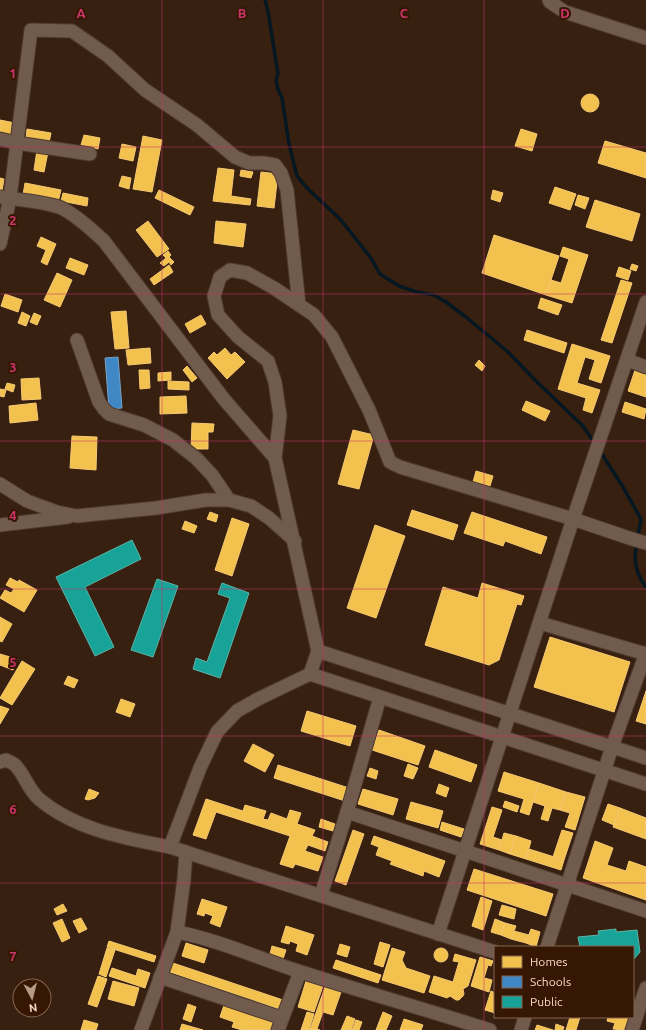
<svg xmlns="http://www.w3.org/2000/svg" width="646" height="1030" font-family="Ubuntu,sans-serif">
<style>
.homes{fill:#f2c14e;stroke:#f6c872}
.schools{fill:#3f88c5;stroke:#78a1c5}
.public{fill:#17a398;stroke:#5cb4a6}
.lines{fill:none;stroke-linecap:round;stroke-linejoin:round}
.stream{stroke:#051720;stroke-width:3.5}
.street-casing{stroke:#4e3a2f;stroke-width:15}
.street{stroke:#715b4d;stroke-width:13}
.grid{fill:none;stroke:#cb356b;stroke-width:1;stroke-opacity:0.55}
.grid-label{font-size:13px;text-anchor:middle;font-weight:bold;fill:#cb356b;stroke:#361703;stroke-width:4;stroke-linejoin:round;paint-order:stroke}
</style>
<rect width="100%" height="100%" fill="#372010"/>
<!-- homes -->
<g class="homes">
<circle cx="590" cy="103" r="9"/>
<polygon points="0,120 15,123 12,137 0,135"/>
<polygon points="27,129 51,133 49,143 26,139"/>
<polygon points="521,129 537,134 532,151 515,146"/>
<polygon points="84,135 100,138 98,149 81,145"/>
<polygon points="143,136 162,140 152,192 133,189"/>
<polygon points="605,141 646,153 646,178 598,163"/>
<polygon points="122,144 136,147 133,161 119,158"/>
<polygon points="37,150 48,152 44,172 34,170"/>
<polygon points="218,168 234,170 231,196 251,199 250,205 213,201"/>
<polygon points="241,170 253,172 251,178 240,176"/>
<polygon points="261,172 278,174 274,208 257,206"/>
<polygon points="122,176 131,178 129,189 119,186"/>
<polygon points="0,178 4,179 2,191 0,191"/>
<polygon points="25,183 61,190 58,202 23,195"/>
<polygon points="555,187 576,194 570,210 549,203"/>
<polygon points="159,190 194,207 190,215 155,198"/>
<polygon points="493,190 503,193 500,202 491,199"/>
<polygon points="63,193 88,198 87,206 61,201"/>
<polygon points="578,195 589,198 585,209 575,205"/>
<polygon points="595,200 640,214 632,241 586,227"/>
<polygon points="148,221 169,249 157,257 136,230"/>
<polygon points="216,221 246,224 243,247 214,243"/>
<polygon points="494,235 559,256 546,295 482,273"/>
<polygon points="41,237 56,244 47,265 41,262 46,250 37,246"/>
<polygon points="563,247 588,255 572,303 546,295 551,280 561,283 569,259 560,256"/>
<polygon points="168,251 171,255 169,257 174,262 171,265 169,262 164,266 160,263 166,258 163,255"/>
<polygon points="70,258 88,265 84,275 66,268"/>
<polygon points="632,264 638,266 636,271 630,269"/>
<polygon points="169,265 173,272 154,285 150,279"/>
<polygon points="619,267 631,271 628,280 616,276"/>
<polygon points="57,273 72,280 60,307 44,300"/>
<polygon points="621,280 632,283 612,343 601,340"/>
<polygon points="5,294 22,300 18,312 1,306"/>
<polygon points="541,298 562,305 558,315 538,308"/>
<polygon points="126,311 129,348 115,349 111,312"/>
<polygon points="22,312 30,316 26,326 18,323"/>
<polygon points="34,313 41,316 37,325 30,322"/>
<polygon points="201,315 206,324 190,333 185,324"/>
<polygon points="527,330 567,343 564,353 524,340"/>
<polygon points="572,344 610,356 601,383 589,379 595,360 585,357 577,383 600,390 592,413 583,410 586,398 558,389"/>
<polygon points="150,348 151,363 128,365 126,350"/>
<polygon points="225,348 231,355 235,352 245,362 227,379 208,358 214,352 217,355"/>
<polygon points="479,360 485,366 482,371 475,365"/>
<polygon points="187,366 197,378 192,382 183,370"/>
<polygon points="139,370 149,370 150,388 140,389"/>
<polygon points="635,370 646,373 646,397 628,391"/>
<polygon points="171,372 171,380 158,381 158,373"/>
<polygon points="39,378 41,399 22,400 21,379"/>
<polygon points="168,381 189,382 189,390 168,389"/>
<polygon points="7,383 15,385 13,392 5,389"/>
<polygon points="0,389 6,390 4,397 0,396"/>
<polygon points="186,396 187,413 160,414 160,397"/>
<polygon points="526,401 550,411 545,421 522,410"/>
<polygon points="625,402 646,409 644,419 622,412"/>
<polygon points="36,403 38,420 10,423 9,406"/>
<polygon points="192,423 214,424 213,432 208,432 208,449 191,449"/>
<polygon points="353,430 374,435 359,489 338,484"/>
<polygon points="72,436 97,437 96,470 70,468"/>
<polygon points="476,471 493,476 490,486 473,482"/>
<polygon points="412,510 458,525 453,540 407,525"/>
<polygon points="210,512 218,515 216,522 207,519"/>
<polygon points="472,512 547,537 541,554 505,541 503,546 464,533"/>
<polygon points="232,518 249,524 232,576 215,570"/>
<polygon points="185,521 197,526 194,533 182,529"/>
<polygon points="375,525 405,536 376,618 347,608"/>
<polygon points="10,578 18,582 19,580 37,590 24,612 0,598 5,590 11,593 14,589 6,585"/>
<polygon points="482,583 524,596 521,605 517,604 499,660 489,665 425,645 443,587 478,598"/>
<polygon points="0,617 12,624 2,642 0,641"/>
<polygon points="550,637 630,662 614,712 534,687"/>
<polygon points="0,654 17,659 13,670 0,665"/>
<polygon points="22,661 35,669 12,705 0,698"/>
<polygon points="68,676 78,680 74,688 64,684"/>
<polygon points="646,691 646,724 636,721"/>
<polygon points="121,699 135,704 130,717 116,712"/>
<polygon points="0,706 9,709 0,724"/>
<polygon points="307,711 356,726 350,746 301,731"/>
<polygon points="379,730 425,746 418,765 372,750"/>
<polygon points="253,744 274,755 265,772 244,761"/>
<polygon points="435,750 477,765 471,782 429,767"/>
<polygon points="408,764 418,768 413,779 404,776"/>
<polygon points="278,765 349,788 345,801 274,778"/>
<polygon points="370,768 378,771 376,779 367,776"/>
<polygon points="504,772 539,783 529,815 520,812 524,799 498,791"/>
<polygon points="539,783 566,792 560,810 552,808 548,821 541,819 545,806 533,802"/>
<polygon points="439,784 449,788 446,797 436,793"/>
<polygon points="89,789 99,793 95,798 88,800 85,799"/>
<polygon points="363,789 398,799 393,815 358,804"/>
<polygon points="566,792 585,797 575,830 565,827 570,813 560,810"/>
<polygon points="206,799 243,811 245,805 266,811 263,819 268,820 271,813 287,819 290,810 301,813 297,824 315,830 312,836 328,842 325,851 308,845 305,851 323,857 318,871 295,864 293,868 280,864 290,836 216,812 206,839 193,835"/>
<polygon points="505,801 519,806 517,812 503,807"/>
<polygon points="411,802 443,811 438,828 406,819"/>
<polygon points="608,804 620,808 614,825 602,820"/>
<polygon points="492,807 502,810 493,837 502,840 499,850 480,844"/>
<polygon points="620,808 646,818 646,839 613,827"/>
<polygon points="321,819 335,824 333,831 319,827"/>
<polygon points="442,822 464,829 461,837 440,830"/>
<polygon points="353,830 364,834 346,885 335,881"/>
<polygon points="562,830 573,833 564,860 553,857"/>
<polygon points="504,833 516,836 510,854 499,850"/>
<polygon points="374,836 445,861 439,877 424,871 423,876 390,864 392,861 376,855 379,847 371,844"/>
<polygon points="516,836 531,841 526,859 510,854"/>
<polygon points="595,841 613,848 607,865 626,871 629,861 646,867 646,900 583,878"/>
<polygon points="529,849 564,860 561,870 526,859"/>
<polygon points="474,869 553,894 546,916 467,890"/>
<polygon points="481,897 492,901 483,930 472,926"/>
<polygon points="202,899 227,907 220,927 210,923 213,916 205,913 204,916 197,914"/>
<polygon points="63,904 67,911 57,915 54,909"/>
<polygon points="502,905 516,909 514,919 499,915"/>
<polygon points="81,918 87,929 79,933 73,921"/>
<polygon points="62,919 70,938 62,942 53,923"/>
<polygon points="495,919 505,923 501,935 491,932"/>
<polygon points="505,923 516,926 511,939 501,935"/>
<polygon points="286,926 314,935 307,955 296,951 298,944 290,941 289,944 281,942"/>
<polygon points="531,929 540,932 536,947 526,943"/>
<polygon points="514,931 529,935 526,943 511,939"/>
<polygon points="109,941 156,956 154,962 107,947"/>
<polygon points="380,942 390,945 383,967 374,964"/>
<polygon points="186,943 208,950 204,963 182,956"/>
<polygon points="340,944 350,947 347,957 337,954"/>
<polygon points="272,946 286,950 283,959 270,954"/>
<circle cx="441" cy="955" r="7"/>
<polygon points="107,948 115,950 106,977 99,974"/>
<polygon points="392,948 405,952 402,960 406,968 430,976 424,993 382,980"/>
<polygon points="455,954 476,960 468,986 463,989 464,994 463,996 459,1000 456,1000 450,996 447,998 429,992 434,976 453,982 459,962 453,961"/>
<polygon points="480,957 493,961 491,966 488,965 484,978 492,980 489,992 471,986"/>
<polygon points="336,960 381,975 378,983 333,968"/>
<polygon points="170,962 283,1000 279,1009 167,971"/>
<polygon points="112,968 136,976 138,969 150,973 145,988 109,976"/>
<polygon points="98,976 107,979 97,1007 88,1004"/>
<polygon points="113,981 139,988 134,1006 108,999"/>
<polygon points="306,981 323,986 314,1012 298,1007"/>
<polygon points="325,987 341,992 333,1015 323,1012 317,1029 320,1030 310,1030"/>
<polygon points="491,991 495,993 495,1013 485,1010"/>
<polygon points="188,1004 196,1007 191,1022 183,1019"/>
<polygon points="224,1005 275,1023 273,1030 242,1030 232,1027 234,1022 220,1017"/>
<polygon points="307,1012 314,1014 309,1030 301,1030"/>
<polygon points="383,1012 392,1016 386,1030 376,1030"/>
<polygon points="347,1016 355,1019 351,1030 341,1030"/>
<polygon points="570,1017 580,1017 576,1030 566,1030"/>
<polygon points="608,1017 629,1017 624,1030 613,1029 615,1023 607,1021"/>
<polygon points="404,1019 423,1025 421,1030 400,1030"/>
<polygon points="84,1020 98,1024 96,1030 81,1030"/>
<polygon points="356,1020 362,1022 359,1030 352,1030"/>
<polygon points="182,1024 203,1030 180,1030"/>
<polygon points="556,1024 564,1027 563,1030 555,1030"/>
<polygon points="537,1025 553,1030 535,1030"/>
</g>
<!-- schools -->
<polygon class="schools" points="118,357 122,408 109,409 105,358"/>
<!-- public -->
<g class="public">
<polygon points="132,540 141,559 85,587 114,647 95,656 56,577"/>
<polygon points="157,579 178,586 153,657 131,650"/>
<polygon points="222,583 249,593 220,678 193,669 196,658 207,662 230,598 218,594"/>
<polygon points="616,929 616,932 637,930 640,952 634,959 633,960 633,947 580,947 578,937 599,935 598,931"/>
</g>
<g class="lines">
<!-- stream -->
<g class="stream">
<polyline points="265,0 268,11 275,55 278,74 276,80 278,89 282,98 289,144 297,176 307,188 340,219 371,258 380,274 399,286 417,292 434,295 446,302 466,317 508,352 536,381 583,426 595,444"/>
<path d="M600,451L623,487L641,519C637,544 628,564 646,587"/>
</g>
<!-- street casing -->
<g class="street-casing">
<g id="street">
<polyline points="549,0 550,2 565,12 646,38"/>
<polyline points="0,139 17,143 90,154"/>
<path d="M0,197C19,200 40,201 59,207C74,213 92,230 104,241L223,398L275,458"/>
<polyline points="0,244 10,198 31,30 72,31 108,56 145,90 197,125 235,157 249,163 264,163 275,165 281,173 287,190 299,305"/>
<polyline points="77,340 99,402 104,409 109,414 144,425 173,440 197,459 212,475 229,500"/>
<polyline points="627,360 646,367"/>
<polyline points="0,484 27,501 57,512 77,516 156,508 206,500 229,500 251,506 269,518 295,541"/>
<polyline points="0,525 68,517"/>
<polyline points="540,623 646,654"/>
<polyline points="318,651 646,758"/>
<polyline points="310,674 318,651 275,458 280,416 275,382 268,361 238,337 218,315 214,296 220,277 230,270 247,273 274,288 314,315 332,337 369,410 390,462 400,467 573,519 632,539 646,543"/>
<path d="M0,762L6,760C9,762 14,763 16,766C25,776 28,789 39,799C76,830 124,838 170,847L495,952"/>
<polyline points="347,812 646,911"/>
<polyline points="170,847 200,768 217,732 237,711 258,699 310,674 646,784"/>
<polyline points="321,895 347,812 380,697"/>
<path d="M177,932C219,940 260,959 301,972C364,992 427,1010 490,1030"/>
<polyline points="438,934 573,519 646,302"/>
<polyline points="547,947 612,747 646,653"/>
<polyline points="160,977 282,1018"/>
<polyline points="141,1030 177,932 184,879 186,852"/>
<polyline points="278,1030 300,972"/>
<polyline points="521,1030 525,1017"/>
<polyline points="632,1030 646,988"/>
</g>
</g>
<!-- street -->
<use href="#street" class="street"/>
</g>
<!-- grid -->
<path class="grid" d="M162,0V1030M323,0V1030M484,0V1030M0,147H646M0,294H646M0,441H646M0,589H646M0,736H646M0,883H646"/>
<g class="grid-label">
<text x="81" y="18">A</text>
<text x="242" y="18">B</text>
<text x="404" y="18">C</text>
<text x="565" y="18">D</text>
<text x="13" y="78">1</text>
<text x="13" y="225">2</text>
<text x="13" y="372">3</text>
<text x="13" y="520">4</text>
<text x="13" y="667">5</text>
<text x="13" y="814">6</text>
<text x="13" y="961">7</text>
</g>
<!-- legend -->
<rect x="494" y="946" width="140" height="72" fill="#361703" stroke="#866551"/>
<rect x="502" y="956" width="20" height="12" fill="#f2c14e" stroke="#866551"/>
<text x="530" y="966" font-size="12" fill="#fedac6">Homes</text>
<rect x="502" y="976" width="20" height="12" fill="#3f88c5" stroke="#866551"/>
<text x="530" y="986" font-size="12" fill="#fedac6">Schools</text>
<rect x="502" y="996" width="20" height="12" fill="#17a398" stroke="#866551"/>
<text x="530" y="1006" font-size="12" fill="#fedac6">Public</text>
<!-- north arrow -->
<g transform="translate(32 998) rotate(173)"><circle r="19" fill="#361703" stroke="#866551"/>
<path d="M0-3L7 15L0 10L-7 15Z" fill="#b89986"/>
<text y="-6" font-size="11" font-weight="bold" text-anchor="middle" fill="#fedac6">N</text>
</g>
</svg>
